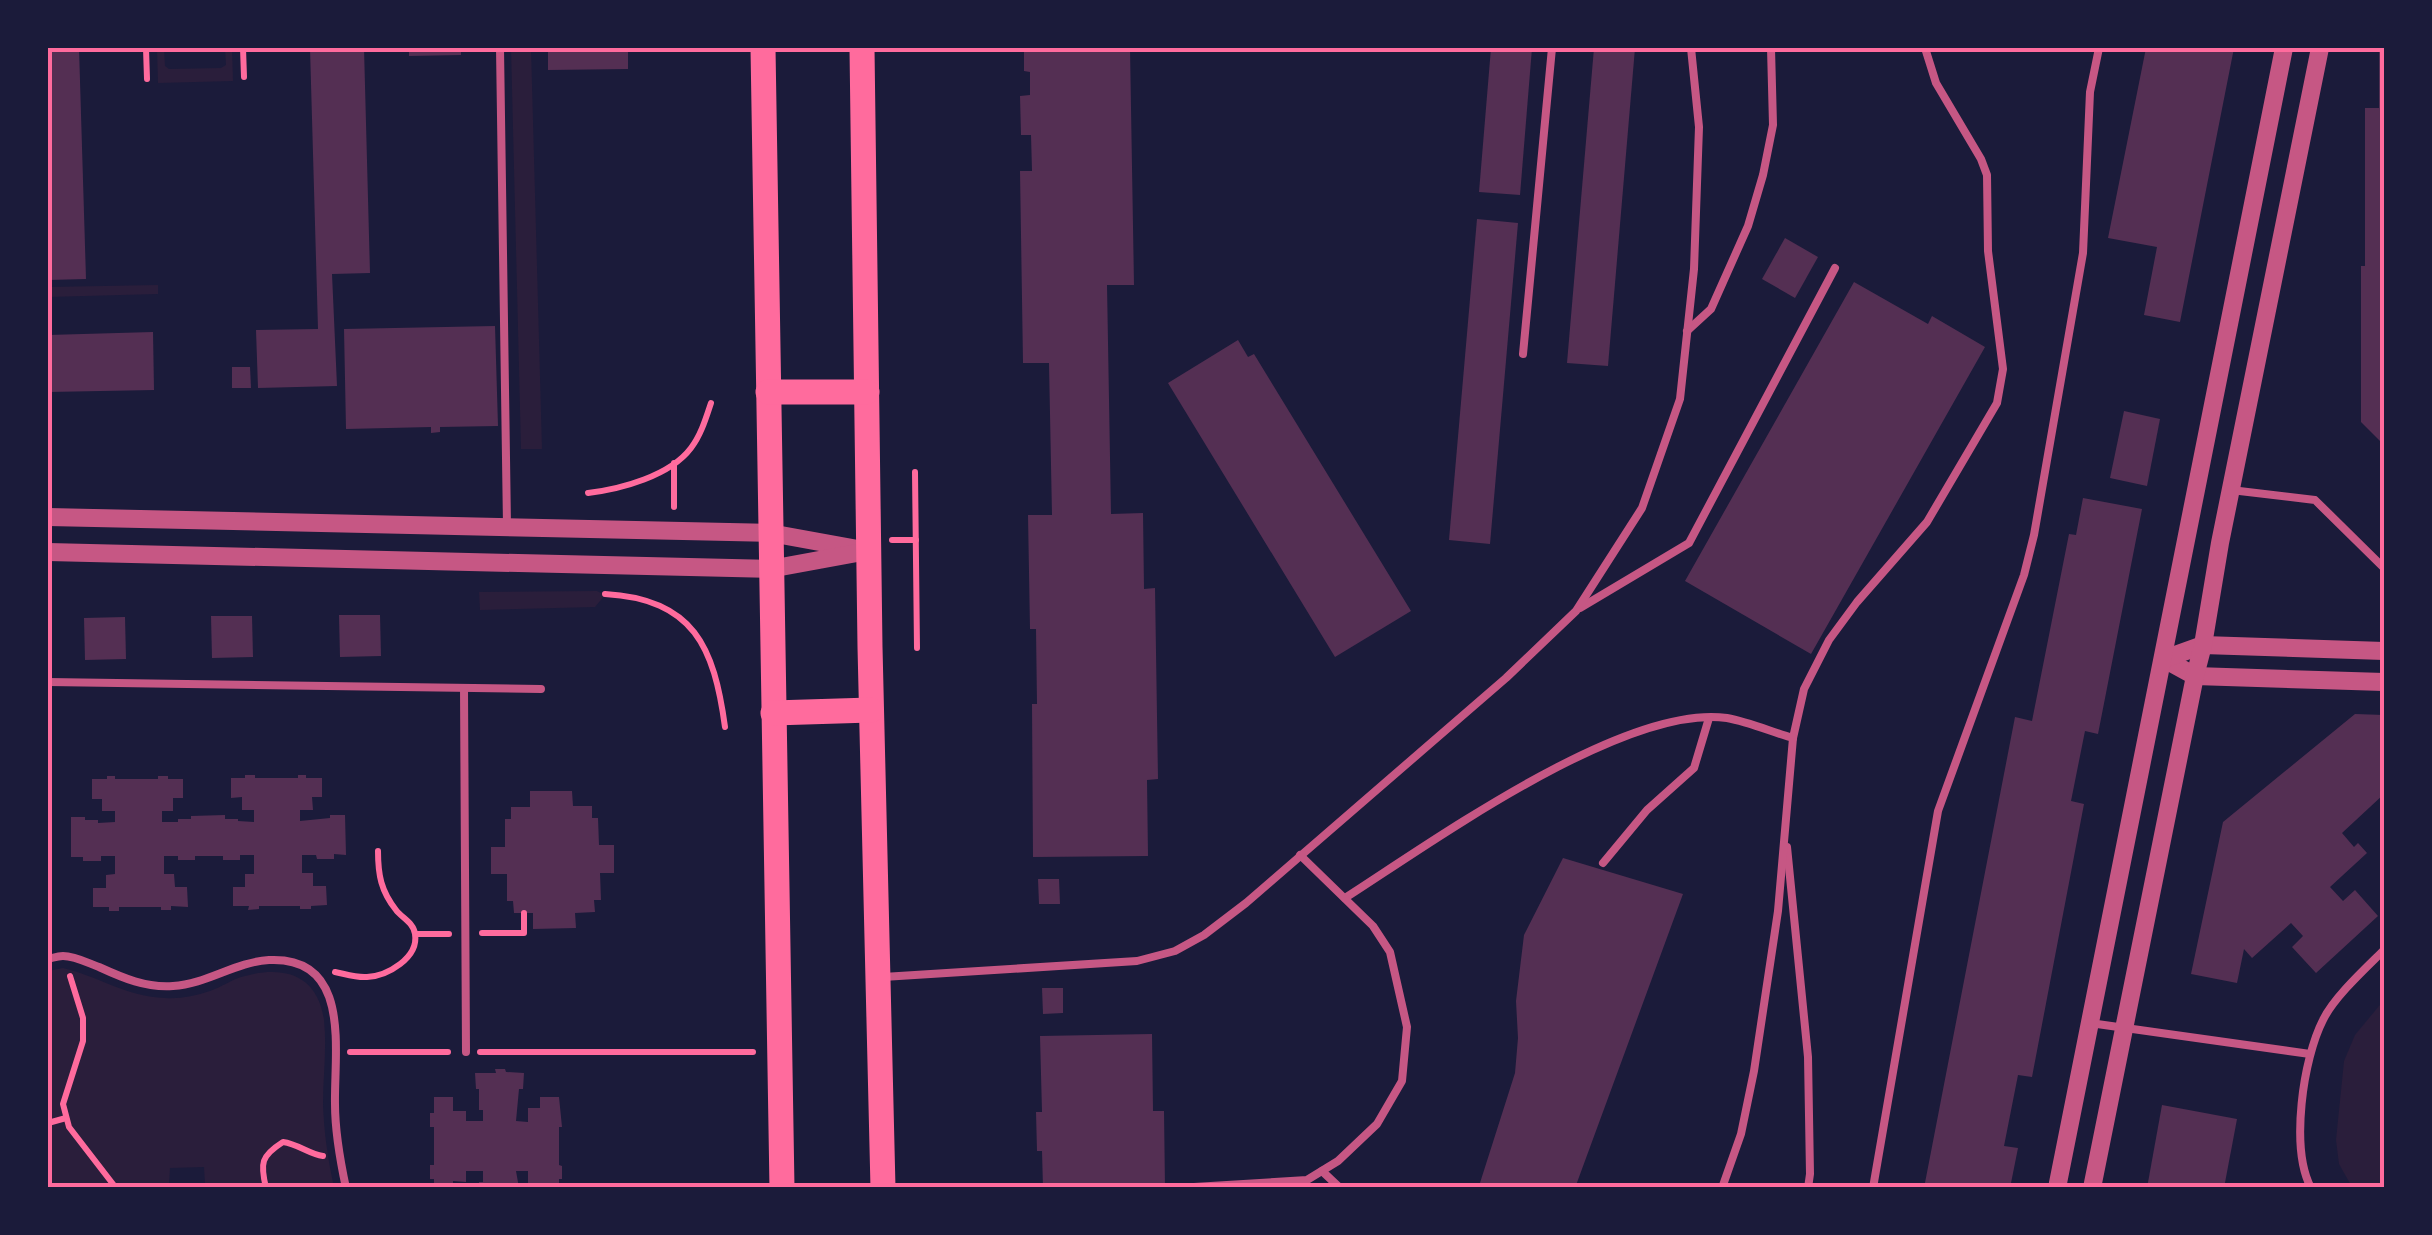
<svg xmlns="http://www.w3.org/2000/svg" width="2432" height="1235" font-family="Jost,sans-serif">
<style>
.green{fill:#2a1e3b}
.building{fill:#542f53}
.lines{fill:none;stroke-linecap:round;stroke-linejoin:round}
.path{stroke:#ff6b9d;stroke-width:6}
.service{stroke:#c65784;stroke-width:8}
.tertiary{stroke:#c65784;stroke-width:18}
.primary{stroke:#ff6b9d;stroke-width:25}
.neatline{fill:none;stroke:#ff6b9d;stroke-width:4}
</style>
<rect width="100%" height="100%" fill="#1b1b3a"/>
<!-- green -->
<g class="green">
<polygon points="157,48 164,48 165,66 169,69 221,68 226,65 225,48 232,48 233,81 158,83"/>
<polygon points="511,48 531,48 542,449 521,449"/>
<polygon points="158,285 158,294 48,297 48,287"/>
<polygon points="597,591 605,595 595,607 480,610 479,592"/>
<path d="M63,968C98,976 127,997 165,998C180,999 195,996 210,991C222,987 232,979 245,976C284,965 318,975 324,1020C327,1048 323,1077 323,1104C324,1133 328,1160 334,1187H212L211,1184H205L204,1167L170,1168L169,1185H162L161,1187H48V971Z"/>
<polygon points="2384,1000 2384,1187 2352,1187 2339,1164 2336,1140 2344,1061 2355,1035"/>
</g>
<!-- building -->
<g class="building">
<polygon points="48,48 79,48 86,279 48,280"/>
<polygon points="310,48 364,48 370,273 332,274 337,386 258,388 256,330 318,329"/>
<polygon points="409,48 461,48 461,55 409,56"/>
<polygon points="548,48 628,48 628,69 548,70"/>
<polygon points="1024,48 1130,48 1134,285 1107,285 1111,514 1143,513 1144,589 1155,588 1158,779 1147,780 1148,856 1033,857 1032,704 1037,704 1036,629 1030,629 1028,515 1052,515 1049,363 1023,363 1020,171 1032,171 1031,135 1021,135 1020,96 1030,95 1030,72 1024,71"/>
<polygon points="1491,48 1532,48 1520,195 1479,192"/>
<polygon points="1594,48 1635,48 1608,366 1567,363"/>
<polygon points="2146,48 2234,48 2180,322 2144,315 2157,247 2108,238"/>
<polygon points="2379,48 2384,48 2384,445 2361,422 2361,266 2365,266 2365,108 2379,108"/>
<polygon points="1477,219 1518,223 1490,544 1449,540"/>
<polygon points="1785,238 1818,257 1795,298 1762,279"/>
<polygon points="1854,282 1928,324 1932,316 1985,347 1811,654 1685,581"/>
<polygon points="495,326 498,426 440,427 440,432 431,433 431,427 346,429 344,329"/>
<polygon points="153,332 154,390 48,392 48,335"/>
<polygon points="1238,340 1248,357 1254,354 1411,611 1335,657 1168,383"/>
<polygon points="232,367 250,367 251,388 232,388"/>
<polygon points="2124,411 2160,419 2147,486 2110,478"/>
<polygon points="2083,498 2142,509 2098,734 2085,731 2071,801 2084,804 2032,1077 2018,1075 2004,1146 2018,1148 2010,1188 1924,1188 2015,717 2032,721 2069,534 2076,535"/>
<polygon points="339,615 380,615 381,656 340,657"/>
<polygon points="211,616 252,616 253,657 212,658"/>
<polygon points="125,617 126,659 85,660 84,618"/>
<polygon points="2355,714 2384,715 2384,794 2342,833 2354,847 2358,843 2367,853 2330,887 2343,901 2355,890 2378,916 2316,973 2292,947 2303,936 2291,923 2252,958 2244,949 2237,983 2191,974 2223,822"/>
<polygon points="245,775 255,775 255,778 298,778 298,775 306,775 306,778 322,778 322,797 312,797 313,810 300,810 300,821 330,818 330,815 345,815 346,855 334,854 334,859 317,859 316,855 302,855 302,873 313,873 313,886 326,886 327,905 311,906 311,909 300,909 300,906 259,906 259,909 248,910 249,906 233,906 233,887 245,887 245,874 254,874 254,855 240,855 240,860 223,860 223,856 195,856 195,860 178,860 178,856 164,856 164,874 174,874 175,887 187,887 188,907 171,906 171,910 161,910 161,907 119,907 119,911 109,911 109,907 93,907 93,888 106,888 106,875 115,874 115,856 101,856 101,861 83,861 83,857 71,857 71,817 85,817 85,820 98,820 98,823 115,822 115,811 102,811 102,799 92,799 92,779 107,779 107,776 115,776 115,779 158,779 158,776 168,776 168,779 183,779 183,798 173,798 173,811 162,811 162,822 178,822 178,819 191,819 191,816 225,815 225,819 238,819 238,821 254,822 254,810 242,810 242,797 231,798 231,778 245,778"/>
<polygon points="530,791 572,791 573,806 592,806 592,818 598,818 599,845 614,845 614,873 600,873 601,900 594,900 595,912 575,913 576,928 533,929 533,913 514,913 513,901 507,901 507,874 491,874 491,847 505,847 505,819 511,819 511,807 530,807"/>
<polygon points="1563,858 1683,894 1575,1188 1479,1186 1515,1073 1518,1038 1516,1001 1524,935"/>
<polygon points="1038,879 1059,879 1060,904 1039,904"/>
<polygon points="1042,988 1063,988 1063,1013 1043,1014"/>
<polygon points="1152,1034 1153,1111 1164,1111 1165,1188 1043,1188 1042,1151 1037,1151 1036,1112 1042,1112 1040,1036"/>
<polygon points="495,1069 505,1069 506,1072 524,1073 523,1089 519,1089 516,1121 528,1122 528,1108 540,1108 540,1097 559,1097 562,1127 559,1127 559,1165 562,1166 562,1179 559,1179 559,1188 540,1188 540,1185 528,1185 528,1171 516,1171 519,1188 479,1188 479,1182 483,1182 483,1171 466,1171 466,1182 453,1181 453,1188 434,1188 434,1179 430,1179 430,1165 434,1165 434,1127 430,1127 430,1113 434,1113 434,1097 453,1097 453,1111 466,1111 466,1121 483,1121 483,1110 479,1110 479,1089 476,1089 475,1073 496,1073"/>
<polygon points="2162,1105 2237,1119 2224,1188 2147,1188"/>
</g>
<g class="lines">
<!-- path -->
<g class="path">
<polyline points="146,48 147,79"/>
<polyline points="243,48 244,77"/>
<polyline points="674,463 674,507"/>
<polyline points="915,472 917,648"/>
<path d="M588,493C621,489 670,476 691,448C701,435 706,418 711,403"/>
<polyline points="892,540 916,540"/>
<path d="M605,594C694,599 714,647 725,727"/>
<polyline points="482,933 524,933 524,913"/>
<polyline points="416,934 449,934"/>
<path d="M335,972C345,974 357,978 367,977C387,976 419,958 415,934C414,923 402,918 396,910C381,891 378,875 378,851"/>
<polyline points="70,976 83,1018 83,1041 63,1104 69,1127 116,1188"/>
<polyline points="350,1052 448,1052"/>
<polyline points="480,1052 753,1052"/>
<polyline points="48,1123 66,1118"/>
<path d="M266,1188C260,1163 261,1156 283,1142C298,1144 309,1154 323,1156"/>
</g>
<!-- service -->
<g class="service">
<polyline points="500,48 507,526"/>
<polyline points="1687,331 1711,309 1748,226 1763,175 1773,125 1771,48"/>
<polyline points="1523,354 1552,48"/>
<polyline points="2231,490 2315,500 2384,568"/>
<polyline points="1580,608 1689,543 1835,268"/>
<polyline points="48,682 541,689"/>
<polyline points="464,688 466,1052"/>
<polyline points="1793,738 1804,689 1829,640 1857,602 1927,522 1997,403 2003,369 1988,251 1987,175 1981,159 1936,83 1925,48"/>
<polyline points="1787,847 1808,1057 1810,1174 1808,1188"/>
<polyline points="1603,863 1647,810 1694,768 1709,718"/>
<path d="M1345,898C1431,843 1625,703 1727,718C1749,722 1772,732 1793,738L1778,911L1754,1071L1741,1134L1722,1188"/>
<path d="M48,959C53,958 57,956 63,956C75,956 88,963 99,967C123,978 146,988 173,986C207,984 235,962 269,960C352,956 334,1050 335,1104C335,1132 340,1160 346,1188"/>
<polyline points="883,977 1137,961 1175,951 1204,935 1246,903 1506,678 1576,611 1642,508 1680,399 1694,269 1699,127 1691,48"/>
<polyline points="2090,1023 2310,1054"/>
<polyline points="1322,1171 1340,1188"/>
<polyline points="1194,1187 1307,1180 1338,1161 1377,1124 1402,1081 1407,1027 1390,952 1373,926 1300,855"/>
<polyline points="1873,1188 1938,811 2024,575 2034,535 2083,253 2090,92 2099,48"/>
<path d="M2311,1188C2290,1148 2303,1059 2323,1020C2334,997 2366,968 2384,950"/>
</g>
<!-- tertiary -->
<g class="tertiary">
<polyline points="48,517 770,533 858,549"/>
<polyline points="48,552 770,569 868,551"/>
<polyline points="2164,659 2195,676 2384,682"/>
<polyline points="2164,659 2203,645 2384,651"/>
<polyline points="2057,1188 2284,48"/>
<polyline points="2092,1188 2195,676 2203,645 2220,543 2320,48"/>
</g>
<!-- primary -->
<g class="primary">
<polyline points="763,48 782,1188"/>
<polyline points="862,48 870,647 883,1188"/>
<polyline points="768,392 867,392"/>
<polyline points="773,713 871,710"/>
</g>
</g>
<!-- border -->
<rect width="2432" height="1235" fill="none" stroke="#1b1b3a" stroke-width="100"/>
<rect x="50" y="50" width="2332" height="1135" class="neatline"/>
</svg>
